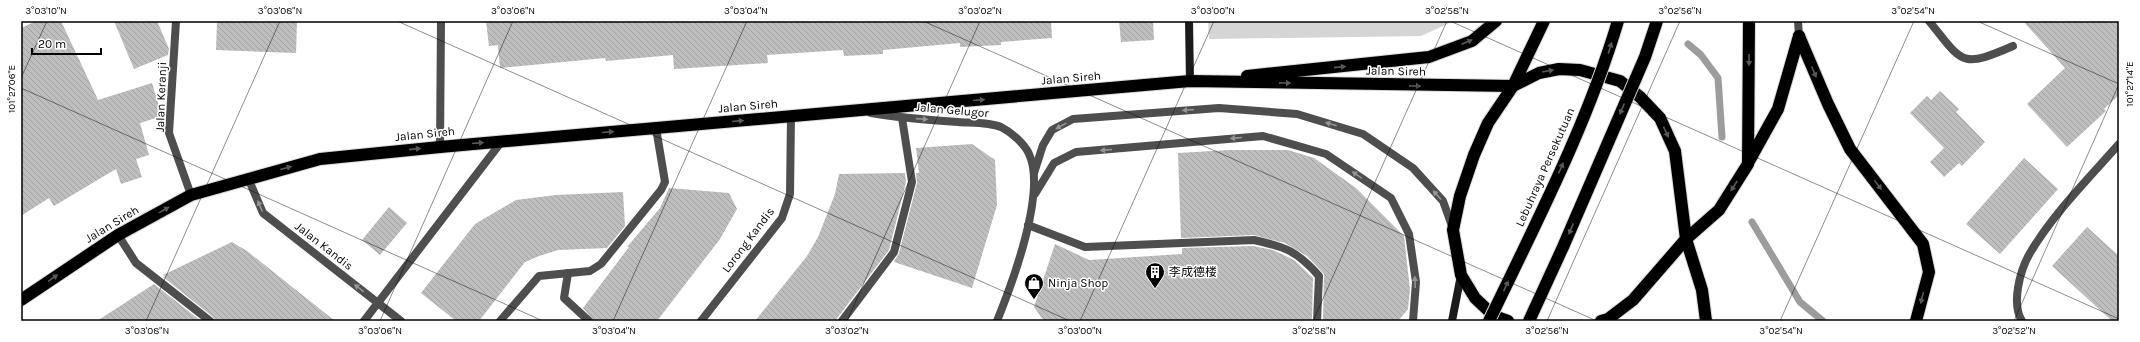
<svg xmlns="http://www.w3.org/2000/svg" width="2140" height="342" font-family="Karla,'Noto Sans SC',sans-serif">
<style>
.park{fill:#d5d5d5}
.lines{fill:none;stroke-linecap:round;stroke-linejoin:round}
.stream{stroke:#9c9c9c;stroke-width:7}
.building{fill:url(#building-back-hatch)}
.highway-casing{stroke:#dbdbdb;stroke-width:14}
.lane{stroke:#4e4e4e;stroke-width:8}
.street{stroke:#4e4e4e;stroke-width:8}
.secondary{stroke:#1b1b1b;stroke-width:8}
.highway{stroke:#000;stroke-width:12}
.highway-bridge-casing{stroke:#dbdbdb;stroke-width:14;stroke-linecap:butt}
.highway-bridge{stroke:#000;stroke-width:12}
.oneway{fill:#595959}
.oneway2{fill:#959595}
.ticks{fill:none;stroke:#000;stroke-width:1;stroke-opacity:0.45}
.labels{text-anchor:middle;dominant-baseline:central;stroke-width:3;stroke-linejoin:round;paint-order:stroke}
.street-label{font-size:12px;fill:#000;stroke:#fff}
.poi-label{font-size:12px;fill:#000;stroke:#fff;text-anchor:start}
.neatline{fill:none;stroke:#000;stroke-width:1.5}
.ticks-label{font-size:10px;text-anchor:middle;fill:#000}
</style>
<defs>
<pattern id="building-back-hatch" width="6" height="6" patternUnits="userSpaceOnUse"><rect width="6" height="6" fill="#bebebe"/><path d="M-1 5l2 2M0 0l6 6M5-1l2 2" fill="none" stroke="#a2a2a2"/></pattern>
</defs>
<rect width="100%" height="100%" fill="#fff"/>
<!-- park -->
<polygon class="park" points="1208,21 1454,21 1421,36 1209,39"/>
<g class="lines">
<!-- stream -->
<g class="stream">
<polyline points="1688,44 1701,55 1718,78 1722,137"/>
<polyline points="1752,222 1800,302 1823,321"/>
</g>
</g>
<!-- building -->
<g class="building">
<polygon points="36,21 61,21 98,100 152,83 162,116 140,123 149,155 136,159 142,177 121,184 116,169 54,206 49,198 21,216 21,28"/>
<polygon points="114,21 157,21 169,49 168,55 134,69"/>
<polygon points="217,21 297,21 296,53 216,50"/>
<polygon points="486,21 1051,21 1052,38 1001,42 1001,45 960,47 960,43 883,50 883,54 844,56 843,50 767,55 768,63 674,69 673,55 606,61 605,58 500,68 498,45 489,46"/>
<polygon points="1119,21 1153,21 1154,40 1121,42"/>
<polygon points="2023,21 2119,21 2119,95 2104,109 2106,111 2067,147 2027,104 2065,68"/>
<polygon points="1940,91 1959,109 1956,112 1985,142 1962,166 1959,163 1944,177 1930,162 1944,148 1910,113 1927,96 1931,100"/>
<polygon points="972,144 995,160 997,205 972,288 894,262 899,253 917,183 916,173 919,173 916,148"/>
<polygon points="1229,150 1288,150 1314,158 1356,188 1404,236 1410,290 1408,309 1399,320 1323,321 1324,274 1307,256 1285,243 1254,235 1181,238 1178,153"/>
<polygon points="2024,158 2058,189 2000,254 1966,224"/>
<polygon points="905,173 906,182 889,250 835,321 755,321 807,256 818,237 835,194 839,174"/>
<polygon points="669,188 729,193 737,209 720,239 657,321 594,321 583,308 629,247 627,247 660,208"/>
<polygon points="623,192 625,226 607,248 558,250 539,256 525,262 479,321 456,321 421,293 475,224 516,200 556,195"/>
<polygon points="389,207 407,223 380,255 362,240"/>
<polygon points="2087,227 2119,256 2119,321 2112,321 2052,266"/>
<polygon points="232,242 247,251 335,321 215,321 213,317 163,277 165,276 163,275"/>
<polygon points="1055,244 1089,260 1182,254 1182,248 1253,246 1273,250 1294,260 1313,278 1312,321 1044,321 1034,307"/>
<polygon points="154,284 201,321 97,321"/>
</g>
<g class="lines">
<!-- highway casing -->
<g class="highway-casing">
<g id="highway">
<polyline points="1799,36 1828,104 1850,149 1923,244 1929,272 1916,321"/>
<polyline points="1247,76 1429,57 1472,41 1496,21"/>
<polyline points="1748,163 1778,109 1799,36"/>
<polyline points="21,300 118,235 191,195 320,159 440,147 1190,81 1513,86 1539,73 1559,69 1580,70 1620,81 1640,97 1660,118 1675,151 1686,239 1702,290 1706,321"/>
<polyline points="1508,321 1494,316 1475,298 1461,275 1453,230 1460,196 1474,155 1488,123 1513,86 1544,21"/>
<polyline points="1601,321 1608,319 1633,300 1686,239 1719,210 1748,164 1749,21"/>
</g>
</g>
<!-- lane -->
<g class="lane">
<polyline points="1035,194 1054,163 1076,152 1263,136 1326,154 1391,198 1409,234 1416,282 1413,321"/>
<path d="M1028,225L1085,247L1254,240C1286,247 1297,251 1319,276L1317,321"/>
<polyline points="118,235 136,263 210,321"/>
<polyline points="568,273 564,298 589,321"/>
<polyline points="364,321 502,141"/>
<polyline points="500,321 539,276 590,271 601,264 661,190 665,182 656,128"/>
<polyline points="842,321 894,252 912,182 902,118"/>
</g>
<!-- street -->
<g class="street">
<polyline points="176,21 169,133 191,195"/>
<polyline points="1798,21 1799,36"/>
<path d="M1929,21C1963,63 1960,69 2013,46"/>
<path d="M871,113C900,118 929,120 958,122C971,123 989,122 1001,127C1011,132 1025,144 1029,154C1047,191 1012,284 997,321"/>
<polyline points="440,147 441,21"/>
<polyline points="1034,173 1043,145 1052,130 1073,119 1219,108 1297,114 1363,134 1413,168 1443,201 1453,229"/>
<polyline points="248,178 263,213 401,321"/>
<polyline points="701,321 782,218 790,194 791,116"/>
<path d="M2022,321C2011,304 2020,270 2030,253C2053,214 2089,178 2119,144"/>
</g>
<!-- secondary -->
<g class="secondary">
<polyline points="1189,21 1190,81"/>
<polyline points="1452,321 1461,275"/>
</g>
<!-- highway -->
<use href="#highway" class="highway"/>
<!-- highway-bridge casing -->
<g class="highway-bridge-casing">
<g id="highway-bridge">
<path d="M1489,321C1536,223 1587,125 1618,21"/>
<polyline points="1529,321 1563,247 1645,57 1657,21"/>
</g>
</g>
<!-- highway-bridge -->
<use href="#highway-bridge" class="highway-bridge"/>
</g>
<!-- one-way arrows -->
<defs><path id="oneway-solid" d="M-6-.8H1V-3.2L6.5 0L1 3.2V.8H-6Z"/></defs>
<g class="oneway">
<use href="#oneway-solid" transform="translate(1467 42) rotate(-23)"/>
<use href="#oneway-solid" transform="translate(1610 48) rotate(-73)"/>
<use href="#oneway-solid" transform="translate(1749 60) rotate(90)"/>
<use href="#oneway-solid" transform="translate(1340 67) rotate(-6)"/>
<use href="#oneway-solid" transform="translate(1548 71) rotate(-10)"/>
<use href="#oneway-solid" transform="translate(1814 72) rotate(67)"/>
<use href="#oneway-solid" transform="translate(1285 83) rotate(1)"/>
<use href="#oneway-solid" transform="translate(1415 86) rotate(1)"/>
<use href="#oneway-solid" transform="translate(979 100) rotate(-5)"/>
<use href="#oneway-solid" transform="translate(1622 109) rotate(113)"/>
<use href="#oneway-solid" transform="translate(738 121) rotate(-5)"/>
<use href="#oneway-solid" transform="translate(608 132) rotate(-5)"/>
<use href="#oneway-solid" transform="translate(1666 132) rotate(65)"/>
<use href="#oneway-solid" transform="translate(478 143) rotate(-5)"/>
<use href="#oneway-solid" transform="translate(415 149) rotate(-6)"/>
<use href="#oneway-solid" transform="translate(286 168) rotate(-15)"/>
<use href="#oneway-solid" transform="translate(1561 168) rotate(-66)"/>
<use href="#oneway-solid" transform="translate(1878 185) rotate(53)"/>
<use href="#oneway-solid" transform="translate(1734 186) rotate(123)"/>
<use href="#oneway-solid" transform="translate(164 210) rotate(-29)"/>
<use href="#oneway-solid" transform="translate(1571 229) rotate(113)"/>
<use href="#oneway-solid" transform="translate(53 278) rotate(-35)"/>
<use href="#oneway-solid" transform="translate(1506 286) rotate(-65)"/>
<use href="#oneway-solid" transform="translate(1922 298) rotate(104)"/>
</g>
<g class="oneway2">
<use href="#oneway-solid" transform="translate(1188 110) rotate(176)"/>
<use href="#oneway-solid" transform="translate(922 119) rotate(4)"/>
<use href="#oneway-solid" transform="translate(1331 124) rotate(-164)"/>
<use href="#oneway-solid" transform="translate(1061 126) rotate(151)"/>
<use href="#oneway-solid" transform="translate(1236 138) rotate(175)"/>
<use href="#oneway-solid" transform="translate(1106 150) rotate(175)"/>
<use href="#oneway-solid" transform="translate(1357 175) rotate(-146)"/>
<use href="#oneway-solid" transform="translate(1437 195) rotate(-132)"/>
<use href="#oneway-solid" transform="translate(260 206) rotate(-113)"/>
<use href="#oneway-solid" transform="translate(1415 282) rotate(-92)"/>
<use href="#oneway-solid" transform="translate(359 288) rotate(-142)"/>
</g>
<!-- ticks -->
<path class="ticks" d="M397,21L1070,321M923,21L1597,321M1450,21L2119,319M1977,21L2119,84M21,78L47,21M21,88L543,321M146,321L280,21M380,321L513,21M613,321L747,21M847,321L980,21M1080,321L1214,21M1313,321L1447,21M1547,321L1680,21M1780,321L1914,21M2014,321L2119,84"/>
<!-- icons -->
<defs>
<g id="building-pin" transform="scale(1)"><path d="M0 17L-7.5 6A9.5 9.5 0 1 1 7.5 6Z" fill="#000" stroke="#fff"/><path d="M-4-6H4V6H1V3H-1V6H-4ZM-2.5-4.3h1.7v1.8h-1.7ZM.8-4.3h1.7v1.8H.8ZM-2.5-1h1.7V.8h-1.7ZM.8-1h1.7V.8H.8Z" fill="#fff"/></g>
<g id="shop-pin" transform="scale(1)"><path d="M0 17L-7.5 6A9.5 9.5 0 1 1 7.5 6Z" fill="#000" stroke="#fff"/><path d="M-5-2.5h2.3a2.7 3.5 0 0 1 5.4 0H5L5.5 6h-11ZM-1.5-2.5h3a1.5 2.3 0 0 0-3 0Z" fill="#fff"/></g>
</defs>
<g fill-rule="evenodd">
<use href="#building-pin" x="1155" y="272"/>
<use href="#shop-pin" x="1034" y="283"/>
</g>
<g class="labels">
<!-- street labels -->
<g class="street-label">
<text transform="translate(1396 71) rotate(1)">Jalan Sireh</text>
<text transform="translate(1071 78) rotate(-5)">Jalan Sireh</text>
<text transform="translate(161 97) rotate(-88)">Jalan Keranji</text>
<text transform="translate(748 106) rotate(-5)">Jalan Sireh</text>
<text transform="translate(952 110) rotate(5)">Jalan Gelugor</text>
<text transform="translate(425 134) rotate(-6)">Jalan Sireh</text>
<text transform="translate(1545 167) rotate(-66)">Lebuhraya Persekutuan</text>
<text transform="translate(112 224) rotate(-31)">Jalan Sireh</text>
<text transform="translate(748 240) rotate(-53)">Lorong Kandis</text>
<text transform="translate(324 246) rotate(38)">Jalan Kandis</text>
</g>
<!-- poi labels -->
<g class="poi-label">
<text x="1169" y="272">李成德楼</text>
<text x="1048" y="283">Ninja Shop</text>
</g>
</g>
<!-- border -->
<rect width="2140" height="342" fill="none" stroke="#ffffff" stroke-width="44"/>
<!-- scale -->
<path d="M32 48v6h69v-6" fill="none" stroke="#000000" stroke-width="2"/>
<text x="38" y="48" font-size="12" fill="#000000" stroke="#ffffff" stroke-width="3" paint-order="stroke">20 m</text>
<rect x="22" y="22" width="2096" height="298" class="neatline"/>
<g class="ticks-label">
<text x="46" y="14">3°03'10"N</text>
<text x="280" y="14">3°03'08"N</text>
<text x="513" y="14">3°03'06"N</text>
<text x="746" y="14">3°03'04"N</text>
<text x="980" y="14">3°03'02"N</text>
<text x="1213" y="14">3°03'00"N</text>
<text x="1447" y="14">3°02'58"N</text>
<text x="1680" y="14">3°02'56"N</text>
<text x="1913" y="14">3°02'54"N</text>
<text transform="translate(2129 84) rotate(-90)" y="4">101°27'14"E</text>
<text transform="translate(11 89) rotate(-90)" y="4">101°27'06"E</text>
<text x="147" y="334">3°03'08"N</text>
<text x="380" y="334">3°03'06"N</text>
<text x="614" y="334">3°03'04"N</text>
<text x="847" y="334">3°03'02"N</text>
<text x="1080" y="334">3°03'00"N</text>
<text x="1314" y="334">3°02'58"N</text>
<text x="1547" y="334">3°02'56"N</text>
<text x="1781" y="334">3°02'54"N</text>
<text x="2014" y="334">3°02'52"N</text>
</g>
</svg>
